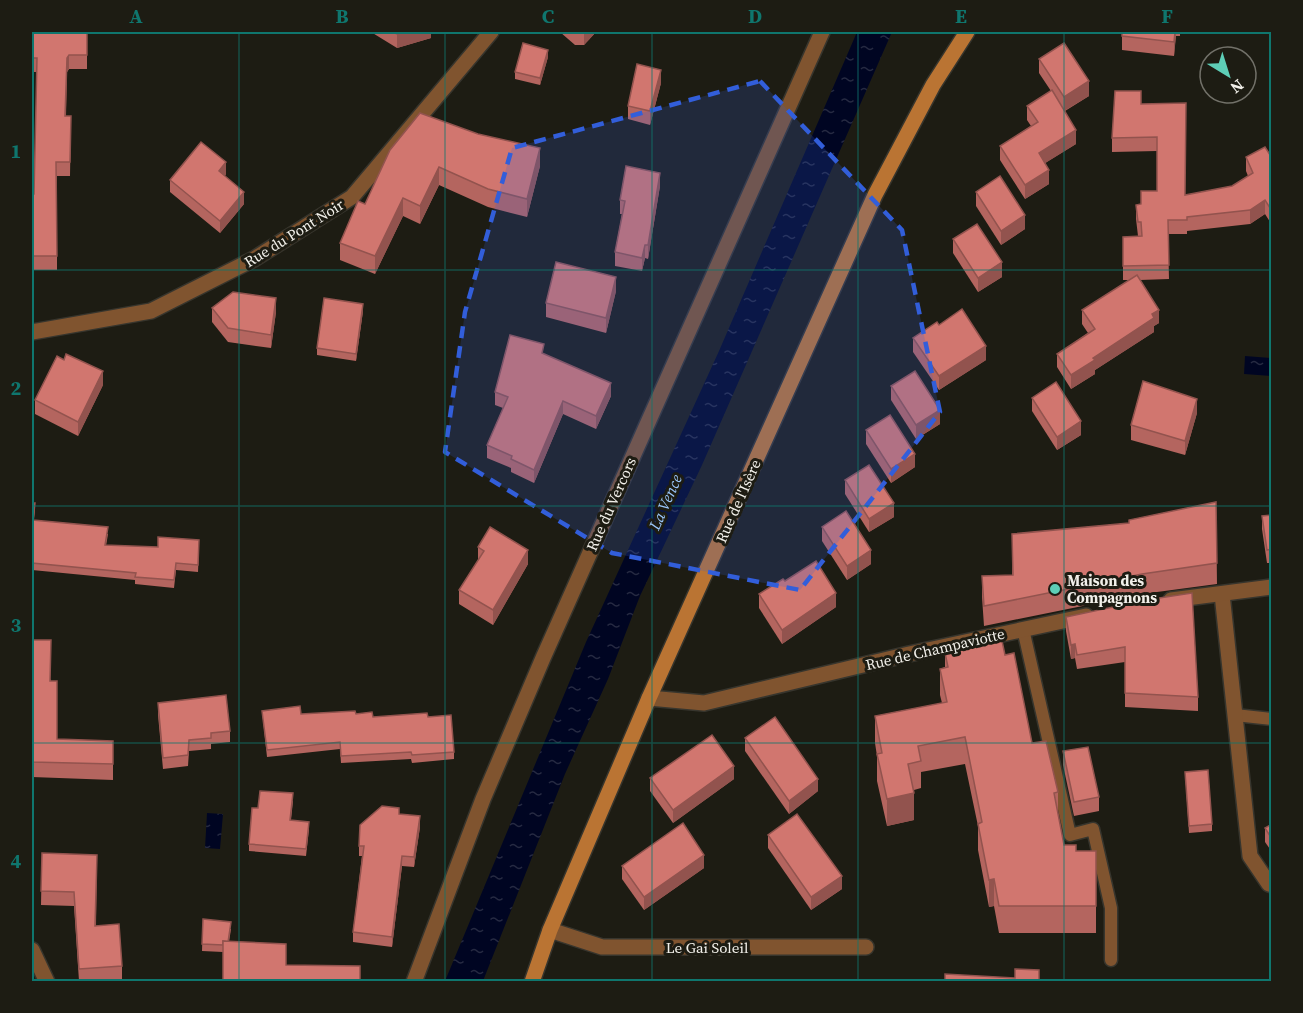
<svg xmlns="http://www.w3.org/2000/svg" width="1303" height="1013" font-family="'Source Serif 4',serif">
<style>
.water{fill:url(#water-ripples)}
.lines{fill:none;stroke-linecap:round;stroke-linejoin:round}
.lane-casing{stroke:#37352d;stroke-width:15}
.street-casing{stroke:#37352d;stroke-width:18}
.secondary-casing{stroke:#37352d;stroke-width:18}
.lane{stroke:#80542f;stroke-width:12}
.street{stroke:#80542f;stroke-width:15}
.secondary{stroke:#ba7433;stroke-width:15}
.wall{fill:#b4655f}
.shaded-wall{fill:#92534e}
.building{fill:#d1766f;stroke:#92534e;stroke-width:1.5}
.marked{fill:#325eda;fill-opacity:0.2;stroke:#325eda;stroke-width:4.5;stroke-dasharray:12 8;stroke-linejoin:round}
.grid{fill:none;stroke:#0f766e;stroke-width:1.5;stroke-opacity:0.55}
.poi-dot{fill:#5eceb7;stroke:#1d1c13;stroke-width:2}
.labels{text-anchor:middle;dominant-baseline:central;stroke-width:6;stroke-linejoin:round;paint-order:stroke}
.street-label{font-size:15px;fill:#f2f0ea;stroke:#1d1c13}
.poi-label{font-size:15px;font-weight:bold;fill:#f2f0ea;stroke:#1d1c13;text-anchor:start}
.water-label{font-size:16px;font-style:italic;fill:#9ac5f9;stroke:#1d1c13}
.neatline{fill:none;stroke:#0f766e;stroke-width:2}
.grid-label{font-size:20px;text-anchor:middle;font-weight:bold;fill:#0f766e}
</style>
<defs>
<pattern id="water-ripples" width="26" height="14" patternUnits="userSpaceOnUse" patternTransform="scale(1.5)"><rect width="26" height="14" fill="#000522"/><path d="M2 4q2-2 4 0t4 0M15 11q2-2 4 0t4 0" fill="none" stroke="#262a42"/></pattern>
</defs>
<rect width="100%" height="100%" fill="#1d1c13"/>
<!-- water -->
<g class="water">
<polygon points="857,32 892,32 702,465 640,596 608,679 565,774 483,981 445,981 586,642 719,351"/>
<polygon points="1245,356 1271,358 1271,376 1244,374"/>
<polygon points="207,813 223,814 220,849 205,848"/>
</g>
<g class="lines">
<!-- lane casing -->
<g class="lane-casing">
<g id="lane">
<polyline points="1023,629 1070,835 1093,829 1111,908 1111,960"/>
<polyline points="1235,715 1272,719"/>
</g>
</g>
<!-- street casing -->
<g class="street-casing">
<g id="street">
<polyline points="32,332 151,311 254,259 352,197 491,32"/>
<polyline points="1222,594 1250,856 1269,884 1272,885"/>
<polyline points="1171,600 1272,587"/>
<polyline points="649,698 704,703 909,654 1086,616"/>
<polyline points="550,930 602,947 866,947"/>
<polyline points="32,950 47,982"/>
<polyline points="414,982 483,799 543,658 822,32"/>
</g>
</g>
<!-- secondary casing -->
<g class="secondary-casing">
<polyline id="secondary" points="532,982 550,930 649,698 875,195 933,85 967,32"/>
</g>
<!-- lane -->
<use href="#lane" class="lane"/>
<!-- street -->
<use href="#street" class="street"/>
<!-- secondary -->
<use href="#secondary" class="secondary"/>
</g>
<!-- wall -->
<g class="wall">
<polygon points="32,32 87,32 87,69 69,69 67,72 66,116 71,116 70,176 57,176 57,270 32,270 32,194 34,194 37,72 32,72"/>
<polygon points="371,32 431,32 431,38 397,48"/>
<polygon points="560,32 596,32 584,45 575,45"/>
<polygon points="1122,32 1180,32 1180,36 1176,36 1174,56 1122,50"/>
<polygon points="548,57 540,85 515,79 515,72"/>
<polygon points="1039,59 1089,96 1065,111 1076,144 1045,163 1049,184 1025,199 1000,160 1000,146 1031,126 1027,120 1027,106 1051,91 1039,73"/>
<polygon points="661,83 650,125 628,119 628,106"/>
<polygon points="1141,104 1185,195 1232,186 1248,176 1246,171 1246,157 1272,158 1272,225 1265,214 1250,224 1187,231 1187,234 1168,234 1169,279 1140,280 1159,323 1154,326 1154,332 1095,370 1095,374 1071,389 1057,367 1057,354 1088,333 1082,324 1082,310 1129,280 1123,280 1123,237 1138,236 1136,219 1136,205 1141,204 1157,191 1157,151 1112,152 1112,138"/>
<polygon points="390,150 540,166 527,217 488,207 439,185 420,224 403,216 375,274 340,260 340,243 365,204"/>
<polygon points="226,174 225,176 244,204 220,233 170,192 170,180"/>
<polygon points="660,186 648,259 645,258 642,271 615,266 615,252 622,214 620,214 620,200"/>
<polygon points="976,192 1025,229 1001,245 976,206"/>
<polygon points="953,239 1002,277 978,292 953,253"/>
<polygon points="616,291 606,333 546,317 546,303"/>
<polygon points="212,308 276,312 271,348 228,342 212,322"/>
<polygon points="363,311 356,361 317,355 317,348"/>
<polygon points="939,325 986,360 939,390 913,352 913,338"/>
<polygon points="544,354 611,396 596,429 563,414 534,483 511,472 511,468 487,458 487,445 503,408 495,405 495,392"/>
<polygon points="103,385 78,436 35,414 35,400"/>
<polygon points="891,386 940,424 916,439 891,400"/>
<polygon points="1032,398 1081,435 1057,450 1032,411"/>
<polygon points="1197,413 1185,455 1131,440 1131,425"/>
<polygon points="866,430 915,467 891,483 866,444"/>
<polygon points="845,480 894,517 869,532 845,494"/>
<polygon points="1216,502 1217,584 1142,594 984,626 982,597 982,576 1012,575 1012,534 1129,523 1129,520"/>
<polygon points="32,503 35,510 34,520 108,534 106,546 199,548 198,572 176,570 174,588 135,584 135,580 32,570"/>
<polygon points="1272,515 1272,563 1267,563 1262,529 1262,516"/>
<polygon points="822,527 871,564 847,580 822,541"/>
<polygon points="478,547 528,564 493,625 459,604 459,590 478,560"/>
<polygon points="785,581 836,607 782,644 759,608 759,594"/>
<polygon points="1146,600 1198,697 1198,711 1125,707 1125,662 1077,669 1075,658 1071,659 1066,631 1066,617"/>
<polygon points="32,640 51,681 57,739 113,764 113,780 32,777"/>
<polygon points="945,653 1005,655 1032,743 1058,792 1058,813 1064,845 1076,851 1096,851 1096,933 999,933 994,906 989,907 978,850 978,826 965,764 921,772 921,788 914,790 914,820 887,826 877,781 877,756 875,743 875,716 942,703 940,695 940,669 945,667"/>
<polygon points="158,703 230,731 230,742 211,744 211,749 189,751 188,766 163,769 158,715"/>
<polygon points="262,711 301,714 356,714 373,717 428,717 454,752 454,759 412,763 411,759 341,763 340,749 267,757"/>
<polygon points="745,738 818,791 789,814 745,751"/>
<polygon points="1063,751 1099,797 1099,811 1074,816 1063,765"/>
<polygon points="1185,772 1212,824 1212,831 1189,833"/>
<polygon points="650,778 734,779 673,823 650,791"/>
<polygon points="293,801 291,820 309,829 306,856 249,851 249,844 258,808"/>
<polygon points="399,814 420,827 414,867 402,866 392,947 353,942 353,932 362,856 359,856 359,846"/>
<polygon points="1272,824 1272,852 1265,842 1265,828"/>
<polygon points="768,835 842,889 811,910 768,848"/>
<polygon points="42,853 97,855 96,926 122,966 122,980 79,981 74,906 41,905"/>
<polygon points="622,866 704,868 644,910 622,879"/>
<polygon points="203,919 231,929 229,942 286,965 360,981 223,952 202,951"/>
</g>
<!-- shaded-wall -->
<g class="shaded-wall">
<polygon points="405,32 431,32 431,38 397,48 397,34"/>
<polygon points="584,32 596,32 584,45"/>
<polygon points="1175,32 1176,32 1174,56 1174,42"/>
<polygon points="548,50 548,57 540,85 540,78"/>
<polygon points="69,55 69,69 67,72 67,58"/>
<polygon points="661,70 661,83 650,125 650,111"/>
<polygon points="1089,81 1089,96 1064,111 1064,97"/>
<polygon points="1076,130 1076,144 1039,167 1039,153"/>
<polygon points="540,148 540,166 527,217 527,199"/>
<polygon points="226,162 226,174 219,183 219,171"/>
<polygon points="439,167 439,185 420,224 420,206"/>
<polygon points="1049,170 1049,184 1025,199 1025,185"/>
<polygon points="660,173 660,186 648,259 648,245"/>
<polygon points="244,192 244,204 220,233 220,221"/>
<polygon points="403,198 403,216 375,274 375,256"/>
<polygon points="1265,200 1265,214 1250,224 1250,210"/>
<polygon points="1025,215 1025,229 1001,245 1001,231"/>
<polygon points="645,245 645,258 642,271 642,258"/>
<polygon points="1002,262 1002,277 978,292 978,278"/>
<polygon points="616,277 616,291 606,333 606,318"/>
<polygon points="276,298 276,312 271,348 271,335"/>
<polygon points="363,304 363,311 356,361 356,354"/>
<polygon points="1159,310 1159,323 1154,326 1154,332 1095,370 1095,374 1071,389 1071,375 1152,314"/>
<polygon points="986,346 986,360 939,390 939,376"/>
<polygon points="103,371 103,385 78,436 78,422"/>
<polygon points="611,383 611,396 596,429 596,416"/>
<polygon points="1197,399 1197,413 1185,455 1185,441"/>
<polygon points="563,401 563,414 534,483 534,470"/>
<polygon points="940,410 940,424 916,439 916,425"/>
<polygon points="1081,421 1081,435 1057,450 1057,437"/>
<polygon points="915,454 915,467 891,483 891,469"/>
<polygon points="894,503 894,517 869,532 869,519"/>
<polygon points="528,550 528,564 493,625 493,610"/>
<polygon points="871,550 871,564 847,580 847,566"/>
<polygon points="836,593 836,607 782,644 782,630"/>
<polygon points="1075,644 1075,658 1071,659 1071,645"/>
<polygon points="734,766 734,779 673,823 673,810"/>
<polygon points="818,779 818,791 789,814 789,801"/>
<polygon points="914,793 914,820 887,826 887,799"/>
<polygon points="420,816 420,827 414,867 414,857"/>
<polygon points="704,855 704,868 644,910 644,897"/>
<polygon points="402,856 402,866 392,947 392,937"/>
<polygon points="842,876 842,889 811,910 811,897"/>
<polygon points="994,879 994,906 989,907 989,880"/>
</g>
<!-- building -->
<g class="building">
<polygon points="32,32 87,32 87,55 69,55 67,58 65,116 71,116 70,162 56,162 57,256 32,256 32,194 34,194 37,58 32,58"/>
<polygon points="393,32 405,32 397,34"/>
<polygon points="1122,32 1175,32 1174,42 1122,36"/>
<polygon points="523,43 548,50 540,78 515,72"/>
<polygon points="1064,43 1089,81 1064,97 1039,59"/>
<polygon points="637,64 661,70 650,111 628,106"/>
<polygon points="1052,90 1076,130 1039,153 1049,170 1025,185 1000,146 1038,122 1027,106"/>
<polygon points="1115,91 1141,91 1141,104 1186,103 1185,195 1232,186 1253,173 1246,157 1265,147 1272,158 1272,211 1265,200 1250,210 1187,217 1187,220 1168,220 1169,265 1123,266 1123,237 1142,236 1141,222 1138,222 1136,205 1141,204 1141,191 1157,191 1157,137 1112,138"/>
<polygon points="420,113 478,134 540,148 527,199 488,189 439,167 420,206 403,198 375,256 340,243 358,201 365,204 390,150"/>
<polygon points="201,142 226,162 219,171 244,192 220,221 170,180"/>
<polygon points="626,166 660,173 648,245 645,245 642,258 615,252 625,201 620,200"/>
<polygon points="1000,176 1025,215 1001,231 976,192"/>
<polygon points="977,224 1002,262 978,278 953,239"/>
<polygon points="556,262 616,277 606,318 546,303"/>
<polygon points="1137,275 1159,310 1152,314 1154,318 1093,358 1095,360 1071,375 1057,354 1095,329 1082,310"/>
<polygon points="233,292 276,298 271,335 228,328 212,308"/>
<polygon points="324,298 363,304 356,354 317,348"/>
<polygon points="962,309 986,346 939,376 913,338 937,322 939,325"/>
<polygon points="510,335 544,344 542,353 611,383 596,416 563,401 534,470 511,459 512,456 487,445 508,397 495,392"/>
<polygon points="66,354 103,371 78,422 35,400 57,356 64,360"/>
<polygon points="915,371 940,410 916,425 891,386"/>
<polygon points="1143,381 1197,399 1185,441 1131,425"/>
<polygon points="1056,382 1081,421 1057,437 1032,398"/>
<polygon points="890,415 915,454 891,469 866,430"/>
<polygon points="869,465 894,503 869,519 845,480"/>
<polygon points="1216,502 1217,563 1142,574 984,606 982,576 1013,575 1012,534 1129,523 1129,520"/>
<polygon points="32,503 35,503 33,520 108,527 105,545 158,547 158,537 199,540 198,565 176,563 174,580 135,577 136,573 32,563"/>
<polygon points="846,511 871,550 847,566 822,527"/>
<polygon points="1272,515 1272,549 1267,550 1262,516"/>
<polygon points="490,527 528,550 493,610 459,590 484,551 478,547"/>
<polygon points="816,561 836,593 782,630 759,594 783,579 785,581"/>
<polygon points="1192,593 1198,697 1125,693 1125,647 1077,655 1075,644 1071,645 1066,617 1146,600"/>
<polygon points="32,640 51,640 50,681 57,681 57,739 113,741 113,764 32,762"/>
<polygon points="1002,641 1005,655 1014,653 1032,743 1046,741 1058,792 1054,793 1064,845 1076,845 1076,851 1096,851 1096,906 999,906 994,879 989,880 978,824 982,822 965,737 918,746 921,761 908,764 914,793 887,799 877,754 882,753 875,716 947,702 940,669 948,667 945,653"/>
<polygon points="226,695 230,731 211,733 211,738 189,740 188,755 163,758 158,703"/>
<polygon points="300,706 301,714 355,711 356,714 372,712 373,717 427,713 428,717 451,715 454,752 412,755 411,752 341,756 340,742 267,750 262,711"/>
<polygon points="775,717 818,779 789,801 745,738"/>
<polygon points="712,735 734,766 673,810 650,778"/>
<polygon points="1088,747 1099,797 1074,802 1063,751"/>
<polygon points="1208,770 1212,824 1189,826 1185,772"/>
<polygon points="260,791 293,793 290,820 309,822 306,849 249,844 252,808 258,808"/>
<polygon points="382,806 399,808 399,814 420,816 414,857 402,856 392,937 353,932 364,846 359,846 360,825"/>
<polygon points="797,814 842,876 811,897 768,835"/>
<polygon points="683,823 704,855 644,897 622,866"/>
<polygon points="1272,824 1272,839 1265,828"/>
<polygon points="42,853 97,855 95,926 119,924 122,966 79,969 74,892 41,891"/>
<polygon points="203,919 231,922 228,942 223,941 223,945 202,944"/>
<polygon points="223,941 286,944 286,965 360,966 360,981 223,981"/>
<polygon points="1015,969 1039,970 1039,981 945,981 945,974 1015,978"/>
</g>
<!-- marked area -->
<path class="marked" d="M760,81L902,230L940,412L800,590L612,553L445,452L465,312L512,148Z"/>
<!-- grid -->
<path class="grid" d="M239,32V982M445,32V982M652,32V982M858,32V982M1064,32V982M32,270H1272M32,506H1272M32,743H1272"/>
<!-- markers -->
<circle class="poi-dot" cx="1055" cy="589" r="6"/>
<g class="labels">
<!-- street labels -->
<g class="street-label">
<text transform="translate(294 233) rotate(-32)">Rue du Pont Noir</text>
<text transform="translate(738 501) rotate(-66)">Rue de l'Isère</text>
<text transform="translate(611 504) rotate(-66)">Rue du Vercors</text>
<text transform="translate(935 649) rotate(-13)">Rue de Champaviotte</text>
<text x="707" y="947">Le Gai Soleil</text>
</g>
<!-- poi labels -->
<g class="poi-label">
<text x="1067" y="580">Maison des<tspan x="1067" dy="17">Compagnons</tspan></text>
</g>
<!-- water labels -->
<g class="water-label">
<text transform="translate(665 502) rotate(-66)">La Vence</text>
</g>
</g>
<!-- border -->
<rect width="1303" height="1013" fill="none" stroke="#1d1c13" stroke-width="66"/>
<!-- north arrow -->
<g transform="translate(1228 75) rotate(142)"><circle r="28" fill="#1d1c13" stroke="#727169" stroke-width="1.5"/>
<path d="M0-4.5L10 22L0 15L-10 22Z" fill="#5eceb7"/>
<text y="-9" font-size="16" font-weight="bold" text-anchor="middle" fill="#f2f0ea">N</text>
</g>
<rect x="33" y="33" width="1237" height="947" class="neatline"/>
<g class="grid-label">
<text x="136" y="23">A</text>
<text x="342" y="23">B</text>
<text x="548" y="23">C</text>
<text x="755" y="23">D</text>
<text x="961" y="23">E</text>
<text x="1167" y="23">F</text>
<text x="16" y="158">1</text>
<text x="16" y="395">2</text>
<text x="16" y="632">3</text>
<text x="16" y="868">4</text>
</g>
</svg>
